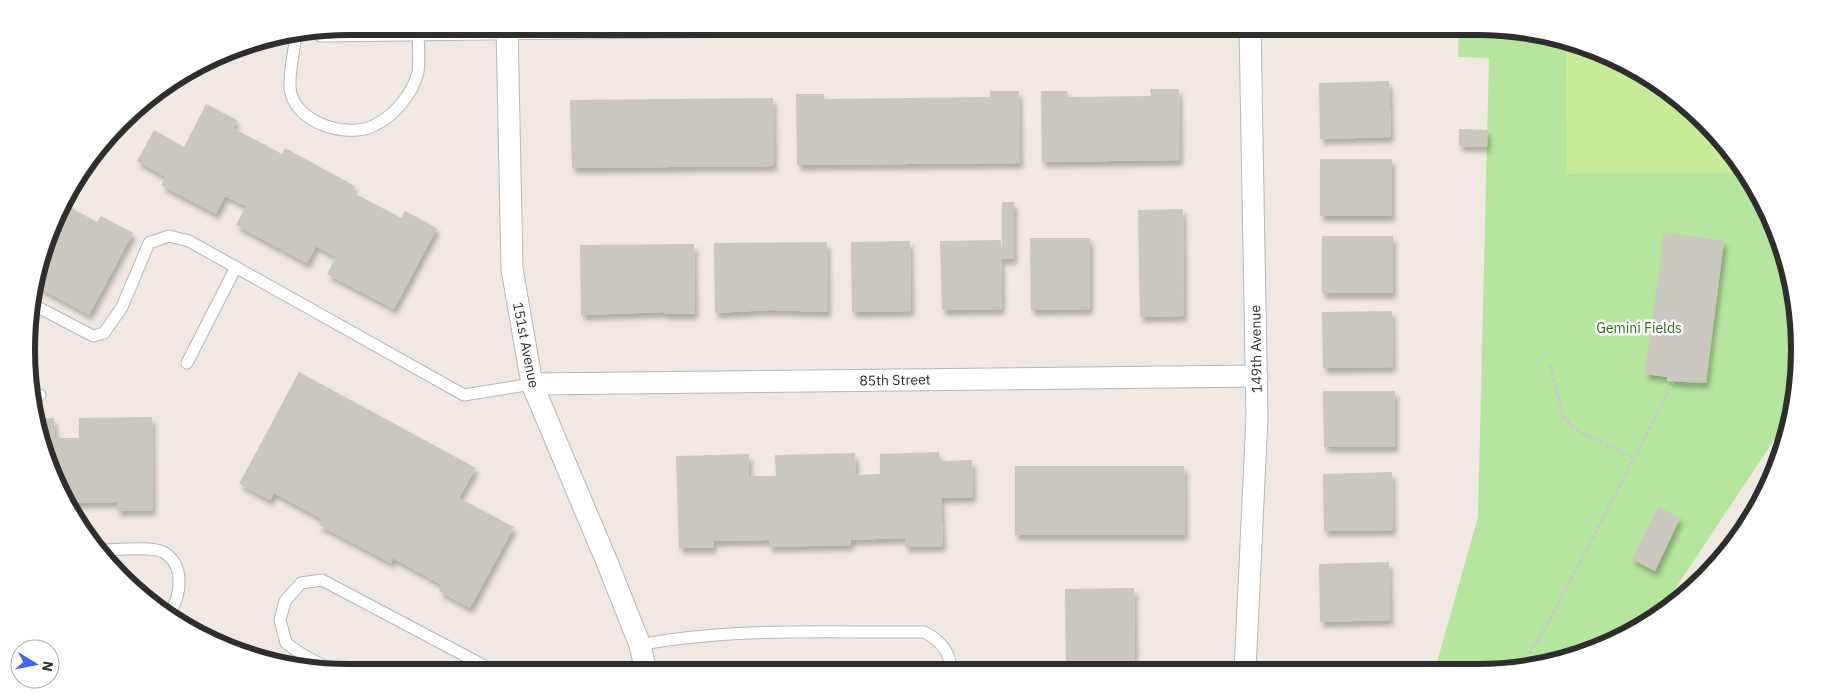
<svg xmlns="http://www.w3.org/2000/svg" width="1826" height="699" font-family="'IBM Plex Sans',sans-serif">
<style>
.green{fill:#b6e59e}
.pitch{fill:#c9ec9a}
.building{fill:#cbc7bf;filter:url(#shadow)}
.lines{fill:none;stroke-linecap:round;stroke-linejoin:round}
.service-casing{stroke:#b4b7c1;stroke-width:13}
.minor-casing{stroke:#b4b7c1;stroke-width:23}
.path{stroke:#c9c9c9;stroke-width:3;stroke-dasharray:4 2.5;stroke-linecap:butt}
.service{stroke:#fff;stroke-width:11}
.minor{stroke:#fff;stroke-width:21}
.labels{text-anchor:middle;dominant-baseline:central;stroke-width:5;stroke-linejoin:round;paint-order:stroke}
.park-label{font-size:14px;fill:#2c6e1b;stroke:#fff}
.street-label{font-size:14px;fill:#2e2e2e;stroke:#fff}
.rim{fill:none;stroke:#2e2e2e;stroke-width:6}
</style>
<defs>
<filter id="shadow"><feDropShadow dx="3" dy="5.5" stdDeviation="2.5" flood-color="#0004"/></filter>
</defs>
<rect width="100%" height="100%" fill="#efe9e1"/>
<!-- green -->
<polygon class="green" points="1459,26 1477,26 1560,37 1674,93 1757,188 1797,308 1790,416 1659,613 1619,640 1519,670 1360,670 1436,666 1478,517 1489,58 1458,57"/>
<!-- pitch -->
<polygon class="pitch" points="1566,40 1674,93 1743,173 1567,174"/>
<!-- building -->
<g class="building">
<polygon points="1389,81 1391,137 1320,139 1319,83"/>
<polygon points="1150,89 1179,89 1180,160 1042,162 1041,91 1067,91 1068,97 1151,96"/>
<polygon points="990,91 1019,91 1020,163 797,165 796,94 824,94 824,99 990,97"/>
<polygon points="773,98 774,166 572,168 570,100"/>
<polygon points="206,104 237,120 233,128 282,154 285,148 355,186 352,192 401,218 405,211 437,228 394,309 327,274 336,257 316,246 307,263 236,225 246,206 225,196 216,214 161,185 166,177 137,161 154,130 184,147"/>
<polygon points="1459,129 1488,130 1487,147 1459,146"/>
<rect x="1320" y="159" width="72" height="57"/>
<rect x="1002" y="202" width="12" height="57"/>
<polygon points="64,204 97,222 101,216 133,233 89,315 36,286"/>
<polygon points="1183,209 1184,316 1140,317 1138,210"/>
<polygon points="1664,232 1724,241 1706,383 1667,381 1667,377 1645,374"/>
<rect x="1322" y="236" width="71" height="57"/>
<polygon points="1030,238 1090,238 1090,309 1031,310"/>
<polygon points="1001,240 1002,309 942,310 940,241"/>
<polygon points="910,241 911,311 852,312 851,242"/>
<polygon points="827,242 828,312 771,310 715,313 714,243"/>
<polygon points="694,244 695,314 664,314 664,312 581,315 580,245"/>
<polygon points="1392,311 1393,367 1323,368 1322,312"/>
<polygon points="299,372 476,468 459,498 514,527 470,608 439,591 442,585 393,558 391,563 319,525 322,519 274,493 270,500 239,484"/>
<polygon points="1323,391 1395,391 1395,447 1324,447"/>
<polygon points="152,417 153,510 117,511 117,502 70,503 35,419 54,418 55,438 79,438 79,418"/>
<polygon points="939,452 940,461 972,460 973,497 941,498 943,546 905,547 905,538 851,540 851,545 769,547 769,540 713,541 714,548 679,548 676,456 749,454 749,476 776,476 775,455 855,453 856,475 880,474 880,454"/>
<polygon points="1015,466 1184,466 1185,535 1015,535"/>
<polygon points="1392,472 1393,530 1324,531 1323,474"/>
<polygon points="1658,507 1680,518 1655,571 1632,559"/>
<polygon points="1389,562 1390,620 1320,622 1319,564"/>
<polygon points="1134,588 1135,671 1066,671 1065,589"/>
</g>
<g class="lines">
<!-- service casing -->
<g class="service-casing">
<g id="service">
<path d="M296,35C294,52 289,71 290,88C293,122 346,139 373,126C393,117 413,94 418,72C420,59 418,43 418,30"/>
<polyline points="30,303 93,336 104,333 122,307 149,243 169,236 189,241 464,395 532,384"/>
<polyline points="187,363 236,267"/>
<polyline points="32,395 40,395"/>
<path d="M101,550C115,550 151,546 163,552C186,565 181,596 169,614"/>
<path d="M640,645C732,627 829,633 924,632C940,640 951,652 951,671"/>
<polyline points="332,670 303,655 286,643 280,620 285,601 301,583 322,580 496,672"/>
</g>
</g>
<!-- minor casing -->
<g class="minor-casing">
<g id="minor">
<polyline points="507,26 512,269 532,384 607,562 640,645 646,672"/>
<polyline points="322,31 754,26"/>
<polyline points="532,384 1257,376"/>
<polyline points="1245,671 1257,417 1250,26"/>
</g>
</g>
<!-- path -->
<g class="path">
<polyline points="1550,365 1563,416 1576,430 1634,458"/>
<polyline points="1519,670 1550,620 1673,383"/>
</g>
<!-- service -->
<use href="#service" class="service"/>
<!-- minor -->
<use href="#minor" class="minor"/>
</g>
<g class="labels">
<!-- park labels -->
<g class="park-label">
<text x="1639" y="328">Gemini Fields</text>
</g>
<!-- street labels -->
<g class="street-label">
<text transform="translate(526 345) rotate(79)">151st Avenue</text>
<text transform="translate(1256 349) rotate(-91)">149th Avenue</text>
<text transform="translate(895 380) rotate(-1)">85th Street</text>
</g>
</g>
<!-- crop -->
<path d="M0 0H1826V699H0ZM349 35H1477A314 314 0 0 1 1791 349V350A314 314 0 0 1 1477 664H349A314 314 0 0 1 35 350V349A314 314 0 0 1 349 35Z" fill="#fff" fill-rule="evenodd"/>
<path class="rim" d="M349 35H1477A314 314 0 0 1 1791 349V350A314 314 0 0 1 1477 664H349A314 314 0 0 1 35 350V349A314 314 0 0 1 349 35Z"/>
<!-- north arrow -->
<g transform="translate(35 664) rotate(100)"><circle r="24" fill="#ffffff" stroke="#ababab"/>
<path d="M0-4L9 19L0 12L-9 19Z" fill="#4264fb"/>
<text y="-8" font-size="14" font-weight="bold" text-anchor="middle" fill="#2e2e2e">N</text>
</g>
</svg>
